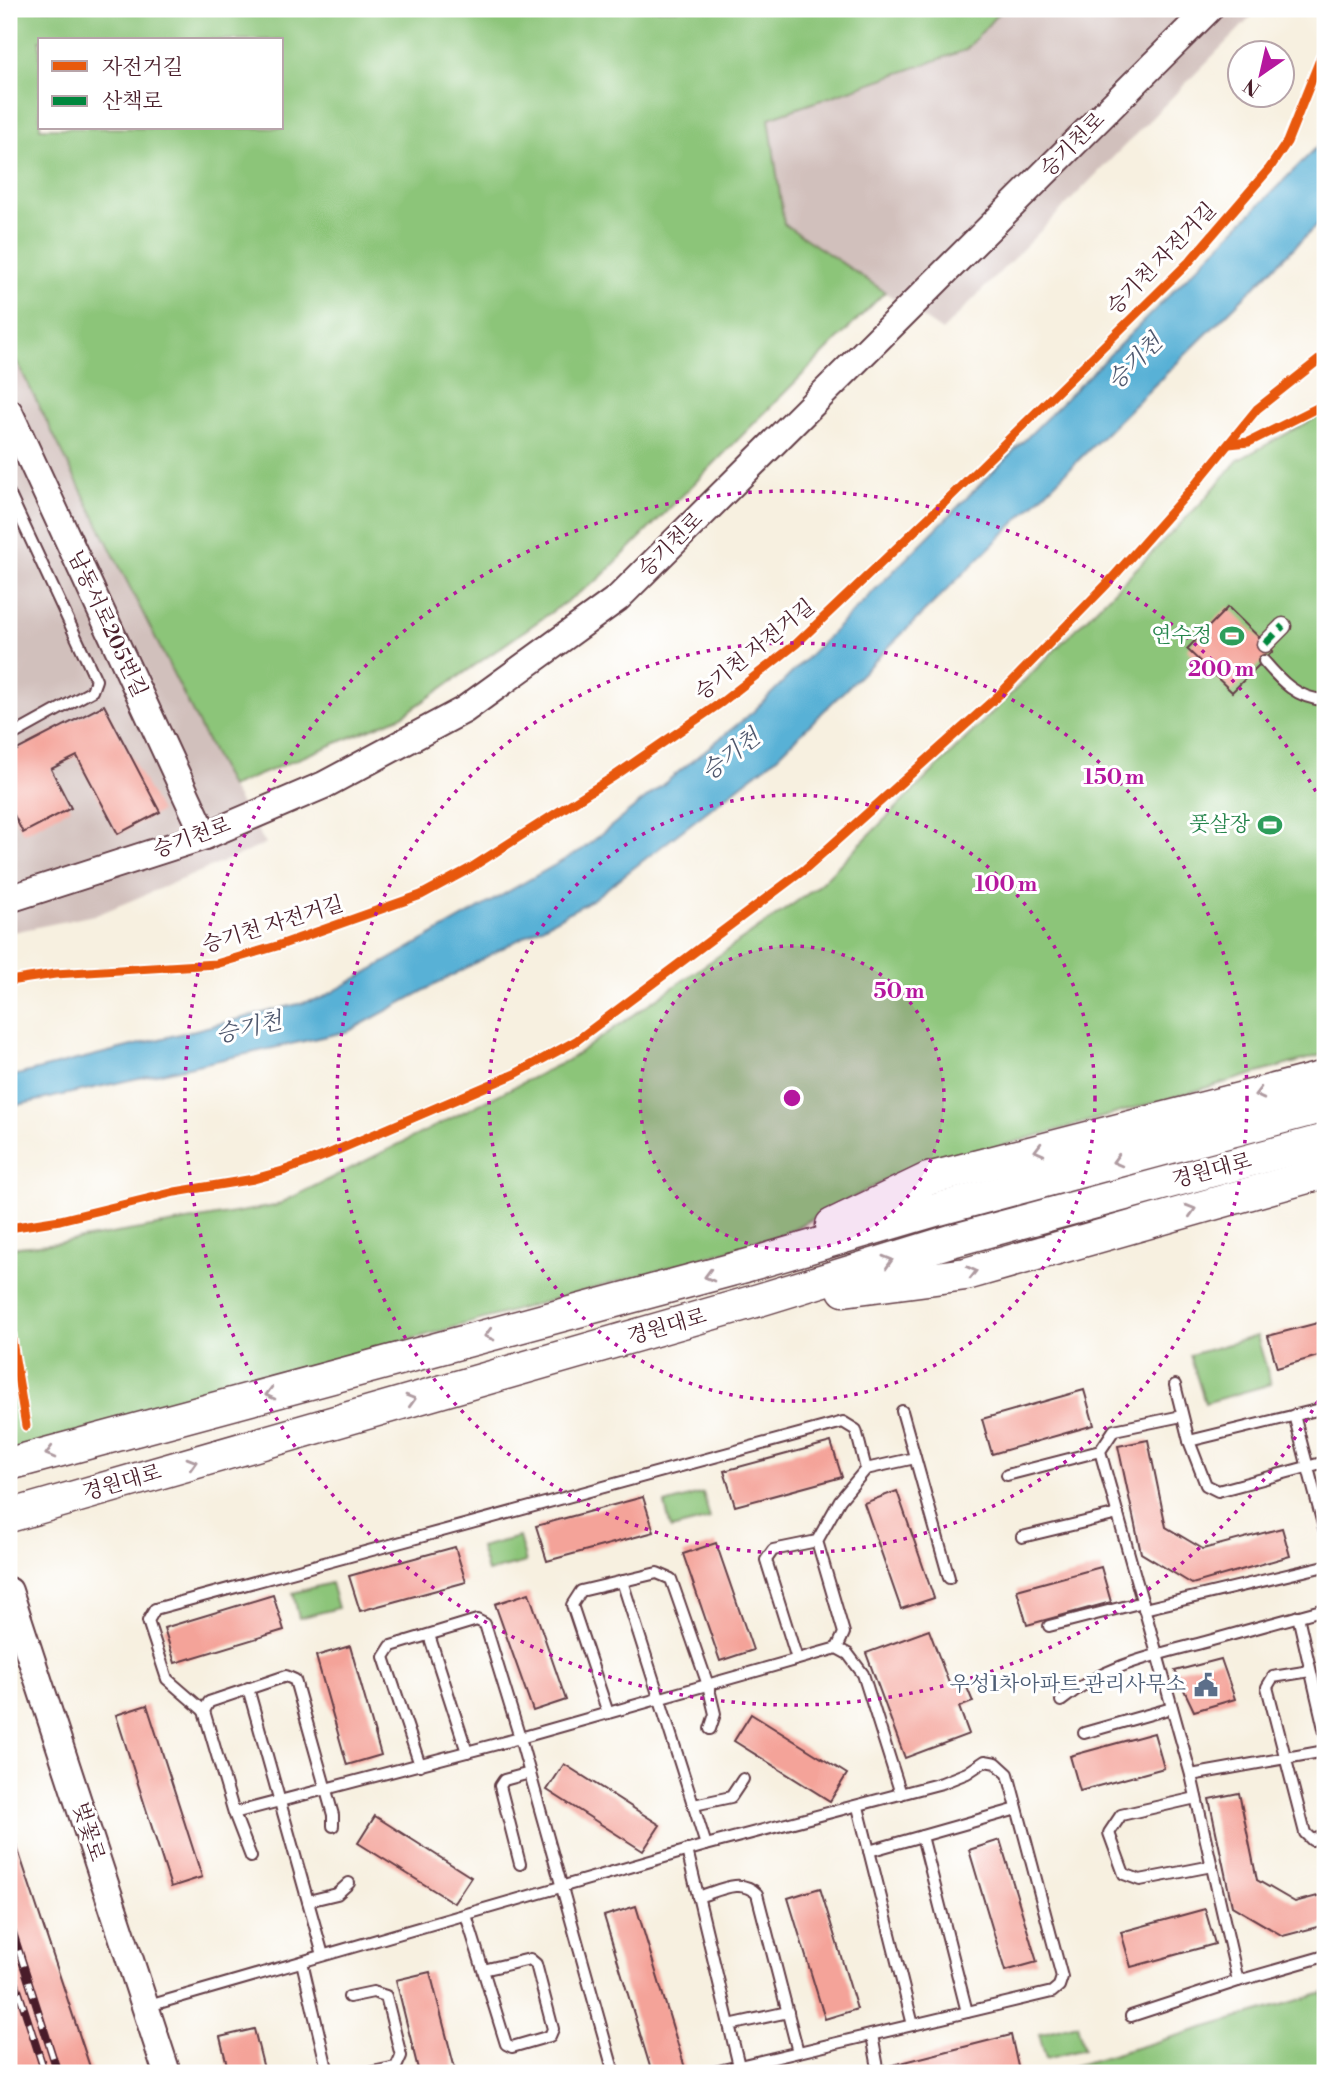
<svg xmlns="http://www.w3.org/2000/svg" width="1334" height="2082" font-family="'Libre Bodoni','Noto Serif KR',serif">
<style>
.industrial{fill:#d1c0bc}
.green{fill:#8cc579;stroke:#6b7252;stroke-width:2;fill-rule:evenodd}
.water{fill:#58b1d6;stroke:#516880;stroke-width:2}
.building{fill:#f4a399}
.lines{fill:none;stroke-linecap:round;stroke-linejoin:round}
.service-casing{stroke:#643e46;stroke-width:14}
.pedestrian-casing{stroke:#643e46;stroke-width:19}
.tertiary-casing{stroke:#643e46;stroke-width:30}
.secondary-casing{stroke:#643e46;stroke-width:35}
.service{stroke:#fff;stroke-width:10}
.pedestrian{stroke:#fff;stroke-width:16}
.tertiary{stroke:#fff;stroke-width:26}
.secondary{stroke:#fff;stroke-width:32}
.rail-casing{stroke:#4a1f2b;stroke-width:8}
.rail{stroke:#fff;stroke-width:5;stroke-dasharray:16;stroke-linecap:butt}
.quiet{stroke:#00873e;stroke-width:7;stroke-dasharray:14 7;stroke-linecap:butt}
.cycleway-casing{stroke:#fff;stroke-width:13}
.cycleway{stroke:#e8590c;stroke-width:9}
.oneway{stroke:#ae9aa0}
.ring{fill:none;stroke:#b5179e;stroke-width:3.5;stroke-dasharray:3.5 7}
.labels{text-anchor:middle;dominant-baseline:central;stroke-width:6;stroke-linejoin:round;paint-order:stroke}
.street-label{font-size:21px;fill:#4a1f2b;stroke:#fff}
.leisure-label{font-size:21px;fill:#27864d;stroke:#fff;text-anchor:end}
.service-label{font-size:21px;fill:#4e5e75;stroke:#fff;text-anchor:end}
.water-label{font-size:23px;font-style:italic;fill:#50596f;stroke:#fff}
.centre{fill:#b5179e;stroke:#fff;stroke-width:3.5}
.ring-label{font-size:21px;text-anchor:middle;font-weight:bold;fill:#b5179e;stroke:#fff;stroke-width:6;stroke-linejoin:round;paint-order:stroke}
</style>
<rect width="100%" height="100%" fill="#fff"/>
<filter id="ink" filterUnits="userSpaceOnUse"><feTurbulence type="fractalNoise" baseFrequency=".0143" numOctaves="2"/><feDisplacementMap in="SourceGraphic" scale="14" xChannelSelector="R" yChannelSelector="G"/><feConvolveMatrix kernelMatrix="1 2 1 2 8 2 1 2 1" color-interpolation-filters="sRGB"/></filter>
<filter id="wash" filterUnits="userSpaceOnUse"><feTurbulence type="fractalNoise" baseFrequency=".00686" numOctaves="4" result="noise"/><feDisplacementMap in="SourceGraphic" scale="28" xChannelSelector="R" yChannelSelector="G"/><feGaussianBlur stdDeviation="1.57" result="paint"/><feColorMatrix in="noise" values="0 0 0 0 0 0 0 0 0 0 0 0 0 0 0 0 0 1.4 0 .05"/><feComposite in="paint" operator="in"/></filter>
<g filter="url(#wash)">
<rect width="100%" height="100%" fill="#f7f0e0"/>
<!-- industrial -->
<g class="industrial">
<polygon points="1002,9 1259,9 942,331 784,224 768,118 966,50"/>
<polygon points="9,346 230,787 266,844 99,914 9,933"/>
</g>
<!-- green -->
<g class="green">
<path d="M12,9H1002L966,50L769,118L784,224L885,292L599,579L402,716L230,787L9,346V20ZM282,40V128H40V40Z"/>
<polygon points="1325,413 1325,1054 892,1177 780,1236 9,1452 9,1248 58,1243 275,1206 570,1059 816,888 1125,580 1203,501 1238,460"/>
<polygon points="1257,1336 1271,1384 1205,1403 1190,1355"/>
<polygon points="703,1493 710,1519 671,1529 665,1504"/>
<polygon points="519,1537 526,1562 487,1572 480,1547"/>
<polygon points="331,1583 338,1608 299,1618 293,1593"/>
<polygon points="1323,1993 1325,2073 1050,2073"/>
<polygon points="1077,2024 1084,2049 1046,2059 1039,2034"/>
</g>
<!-- water -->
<polygon class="water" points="1325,139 1325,217 776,758 592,900 349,1031 9,1107 9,1077 322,998 583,849 754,711"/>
<g id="blocks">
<!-- building -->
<g class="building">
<polygon points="1228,607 1273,651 1232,692 1187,649"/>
<polygon points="104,705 160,812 118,834 77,756 51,769 71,808 23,833 9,805 9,754"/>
<polygon points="1325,1321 1325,1354 1277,1368 1268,1336"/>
<polygon points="1084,1390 1094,1425 992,1454 982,1419"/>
<polygon points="1148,1440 1166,1527 1203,1549 1282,1528 1290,1556 1192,1584 1141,1553 1118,1446"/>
<polygon points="831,1442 842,1477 735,1506 724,1471"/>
<polygon points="897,1491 934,1598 901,1609 864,1503"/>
<polygon points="643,1497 654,1532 547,1561 536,1526"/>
<polygon points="716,1543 753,1650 720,1661 683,1554"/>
<polygon points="455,1547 466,1582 360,1611 349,1576"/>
<polygon points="1101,1567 1111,1602 1027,1625 1017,1590"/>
<polygon points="529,1593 566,1700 533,1711 495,1604"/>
<polygon points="273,1595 284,1630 175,1663 164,1628"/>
<polygon points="929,1630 950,1686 964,1680 973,1702 959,1707 969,1734 905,1758 866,1653"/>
<polygon points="350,1646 381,1755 347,1765 316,1656"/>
<polygon points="1221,1659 1235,1699 1194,1711 1175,1671"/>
<polygon points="147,1705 202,1877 171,1887 116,1715"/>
<polygon points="751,1714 847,1774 830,1801 734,1741"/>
<polygon points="1154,1733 1164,1768 1080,1791 1070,1756"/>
<polygon points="564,1764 660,1825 643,1851 547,1790"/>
<polygon points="1239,1793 1257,1880 1295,1902 1325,1894 1325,1925 1283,1936 1232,1906 1209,1799"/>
<polygon points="375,1816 471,1877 454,1903 358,1843"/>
<polygon points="9,1823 92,2073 9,2073"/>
<polygon points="1000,1840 1037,1962 1005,1971 969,1850"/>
<polygon points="820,1888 857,2009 825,2019 788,1898"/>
<polygon points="636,1906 685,2068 668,2073 652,2073 604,1916"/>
<polygon points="1205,1909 1215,1944 1131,1967 1121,1932"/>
<polygon points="430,1972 456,2073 419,2073 396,1980"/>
<polygon points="254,2029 265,2073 229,2073 220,2037"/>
<polygon points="1011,2035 1019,2071 1009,2073 886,2073 885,2067"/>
</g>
</g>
</g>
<g filter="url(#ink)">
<use href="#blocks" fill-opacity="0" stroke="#643e46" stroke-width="2"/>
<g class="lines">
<!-- service casing -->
<g class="service-casing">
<g id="service">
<polyline points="9,493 96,680 92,691 9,737"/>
<path d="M1264,661C1281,681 1297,699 1325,700"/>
<polyline points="1175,1385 1189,1441 1206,1485 1218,1491 1325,1462"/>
<polyline points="902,1411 949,1578"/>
<polyline points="1294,1415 1325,1532"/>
<polyline points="1182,1416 1114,1430 1100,1451 1191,1775 1238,1981"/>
<polyline points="1189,1441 1325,1408"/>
<polyline points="1007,1475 1100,1451"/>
<polyline points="1022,1537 1118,1514"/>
<polyline points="817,1541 844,1633 837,1648"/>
<polyline points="622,1581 706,1845"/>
<polyline points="1144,1609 1325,1566"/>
<polyline points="1298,1616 1325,1733"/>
<polyline points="1049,1626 1143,1602"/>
<polyline points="429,1635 467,1752"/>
<polyline points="797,1659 766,1560 773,1550 817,1541 840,1500 866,1469 915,1458"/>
<polyline points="1310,1671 1273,1677 1267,1687 1305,1833 1312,1840 1325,1836"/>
<polyline points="248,1688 323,1955"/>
<path d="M1061,1701C1105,1665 1151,1656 1205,1642C1245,1631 1285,1620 1325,1609"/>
<polyline points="204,1711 167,1679 148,1621 155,1609 843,1422 856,1430 866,1469"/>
<polyline points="608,1713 572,1605 581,1591 657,1573 671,1579 708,1685 715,1714 710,1729"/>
<polyline points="1084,1733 1172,1708"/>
<polyline points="420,1765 384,1657 391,1646 477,1620 485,1624 520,1738 614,2073"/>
<polyline points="1191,1775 1325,1751"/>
<polyline points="1196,1798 1121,1815 1109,1833 1124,1874 1140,1880 1212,1866"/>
<polyline points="694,1805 731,1797 743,1779"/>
<polyline points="858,1807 913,2025"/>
<polyline points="234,1813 520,1738 837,1648 848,1654 863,1674 901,1794"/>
<polyline points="922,1836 967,2012"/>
<polyline points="687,1850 739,2066"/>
<polyline points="869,1851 1017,1809"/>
<polyline points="251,1857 234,1813 204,1711 209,1702 286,1676 295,1680 333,1815 333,1826"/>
<polyline points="520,1864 500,1786 504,1780 530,1773"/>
<path d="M698,1897C718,1891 741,1877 757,1894L798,2052"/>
<polyline points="308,1901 337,1894 349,1883"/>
<polyline points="466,1915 506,2044 512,2047 550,2036 553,2029 536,1964 530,1959 483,1970"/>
<polyline points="302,1962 328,2073"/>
<polyline points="349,1997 373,1992 386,1996 401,2056 396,2067 368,2073"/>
<polyline points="145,2007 706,1845 942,1783 967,1773 985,1761 996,1763 1008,1774 1062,1977 1059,1986 1052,1992 710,2073"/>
<polyline points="1131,2016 1238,1981 1325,1956"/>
<polyline points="729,2025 788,2012"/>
<polyline points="872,2035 878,2068 877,2073"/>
</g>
</g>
<!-- pedestrian casing -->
<g class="pedestrian-casing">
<polyline id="pedestrian" points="1265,644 1283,626"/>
</g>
<!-- tertiary casing -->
<g class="tertiary-casing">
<g id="tertiary">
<polyline points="9,412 205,836"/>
<polyline points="9,899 205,836 324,785 464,710 618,598 1209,9"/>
<polyline points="9,1591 167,2073"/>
</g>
</g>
<!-- secondary casing -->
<g class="secondary-casing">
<g id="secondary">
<polyline points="832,1225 928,1179 1325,1077"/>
<polyline points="844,1290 966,1274 1325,1172"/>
<polyline points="9,1464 745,1266 939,1209 1325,1106"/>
<polyline points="9,1516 759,1300 951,1241 1325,1140"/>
</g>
</g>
<!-- service -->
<use href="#service" class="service"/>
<!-- pedestrian -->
<use href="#pedestrian" class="pedestrian"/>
<!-- tertiary -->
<use href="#tertiary" class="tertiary"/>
<!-- secondary -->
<use href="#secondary" class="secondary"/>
<!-- rail casing -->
<g class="rail-casing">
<g id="rail">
<polyline points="9,1920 58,2073"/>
<polyline points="9,1962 45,2073"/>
</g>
</g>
<!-- rail -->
<use href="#rail" class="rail"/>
<!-- quiet -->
<polyline class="quiet" points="1265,644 1283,626"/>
<!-- cycleway casing -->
<g class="cycleway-casing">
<g id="cycleway">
<polyline points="1229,444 1249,442 1325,404"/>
<polyline points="9,981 55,974 216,964 277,946 421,895 469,869 613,777 722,702 796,644 947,500 1189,262 1269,169 1287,142 1325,47"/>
<polyline points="9,1228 60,1220 175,1192 254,1179 283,1171 326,1155 515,1074 576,1041 805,869 1000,694 1107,584 1194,486 1257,409 1325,355"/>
<polyline points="9,1323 26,1426"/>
</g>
</g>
<!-- cycleway -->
<use href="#cycleway" class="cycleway"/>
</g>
<!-- one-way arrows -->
<defs><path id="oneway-chevron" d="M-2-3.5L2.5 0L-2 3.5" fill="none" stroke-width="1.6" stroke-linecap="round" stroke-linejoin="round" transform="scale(1.75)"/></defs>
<g class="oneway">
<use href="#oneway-chevron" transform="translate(1259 1094) rotate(166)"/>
<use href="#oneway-chevron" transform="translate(1039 1150) rotate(166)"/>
<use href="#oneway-chevron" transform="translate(1117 1161) rotate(165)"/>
<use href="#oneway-chevron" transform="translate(1191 1210) rotate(-16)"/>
<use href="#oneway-chevron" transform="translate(888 1261) rotate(-17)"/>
<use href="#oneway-chevron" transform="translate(972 1272) rotate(-14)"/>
<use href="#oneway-chevron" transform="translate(709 1276) rotate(165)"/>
<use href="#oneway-chevron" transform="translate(489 1335) rotate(165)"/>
<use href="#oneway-chevron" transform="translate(270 1394) rotate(165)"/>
<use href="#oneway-chevron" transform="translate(411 1400) rotate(-16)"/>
<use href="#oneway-chevron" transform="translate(50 1453) rotate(165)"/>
<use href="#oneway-chevron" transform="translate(192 1463) rotate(-16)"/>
</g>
</g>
<!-- distance rings -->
<circle cx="792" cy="1098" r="152" fill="#b5179e" fill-opacity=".12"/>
<g class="ring">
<circle cx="792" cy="1098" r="152"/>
<circle cx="792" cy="1098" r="303"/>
<circle cx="792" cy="1098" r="455"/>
<path d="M1323 1392A607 607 0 1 1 1323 804"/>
</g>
<!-- icons -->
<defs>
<g id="stadium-bare" transform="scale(1.89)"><path d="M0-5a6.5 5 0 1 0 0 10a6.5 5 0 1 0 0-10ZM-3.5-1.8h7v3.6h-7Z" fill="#2e9e5b" stroke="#fff" stroke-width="2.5" paint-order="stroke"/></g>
<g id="civic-bare" transform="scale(1.89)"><path d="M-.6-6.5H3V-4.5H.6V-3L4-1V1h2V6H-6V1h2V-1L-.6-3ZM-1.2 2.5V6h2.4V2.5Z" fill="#5c6f8a" stroke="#fff" stroke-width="2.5" paint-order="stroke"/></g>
</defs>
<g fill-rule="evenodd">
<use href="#stadium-bare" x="1232" y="636"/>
<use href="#stadium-bare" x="1270" y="825"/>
<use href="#civic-bare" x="1206" y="1685"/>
</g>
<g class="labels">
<!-- street labels -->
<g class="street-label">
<text transform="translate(1073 145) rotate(-45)">승기천로</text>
<text transform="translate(1162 259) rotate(-46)">승기천 자전거길</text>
<text transform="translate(671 545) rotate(-45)">승기천로</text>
<text transform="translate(107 624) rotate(65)">남동서로205번길</text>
<text transform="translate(755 650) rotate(-39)">승기천 자전거길</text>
<text transform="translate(192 838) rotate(-20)">승기천로</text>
<text transform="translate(273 925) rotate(-17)">승기천 자전거길</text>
<text transform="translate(1212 1171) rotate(-15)">경원대로</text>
<text transform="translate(667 1327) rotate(-16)">경원대로</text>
<text transform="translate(122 1483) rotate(-16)">경원대로</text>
<text transform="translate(88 1832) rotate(72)">벚꽃로</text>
</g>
<!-- leisure labels -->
<g class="leisure-label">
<text x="1212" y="636">연수정</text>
<text x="1250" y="825">풋살장</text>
</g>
<!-- service labels -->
<g class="service-label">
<text x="1186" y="1685">우성1차아파트 관리사무소</text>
</g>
<!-- water labels -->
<g class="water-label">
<text transform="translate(1135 362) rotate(-45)">승기천</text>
<text transform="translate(731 755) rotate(-38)">승기천</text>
<text transform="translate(249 1028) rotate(-13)">승기천</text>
</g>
</g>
<circle cx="792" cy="1098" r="10" class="centre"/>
<g class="ring-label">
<text x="1221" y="676">200 m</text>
<text x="1114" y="784">150 m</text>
<text x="1006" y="891">100 m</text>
<text x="899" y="998">50 m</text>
</g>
<!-- margin -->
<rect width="1334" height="2082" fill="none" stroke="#fff" stroke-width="35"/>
<!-- legend -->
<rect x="38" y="38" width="245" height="91" fill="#ffffff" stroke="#b7a5aa" stroke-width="2"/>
<rect x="52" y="61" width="35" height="10" fill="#e8590c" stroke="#b7a5aa" stroke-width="2"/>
<text x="102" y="74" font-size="21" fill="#4a1f2b">자전거길</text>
<rect x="52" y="96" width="35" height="10" fill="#00873e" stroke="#b7a5aa" stroke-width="2"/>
<text x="102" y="108" font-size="21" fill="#4a1f2b">산책로</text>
<!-- north arrow -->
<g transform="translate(1261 74) rotate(214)"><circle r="33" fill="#ffffff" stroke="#b7a5aa" stroke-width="2"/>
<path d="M0-5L12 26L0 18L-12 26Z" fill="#b5179e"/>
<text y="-10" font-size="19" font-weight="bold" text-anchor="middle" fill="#4a1f2b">N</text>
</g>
</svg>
